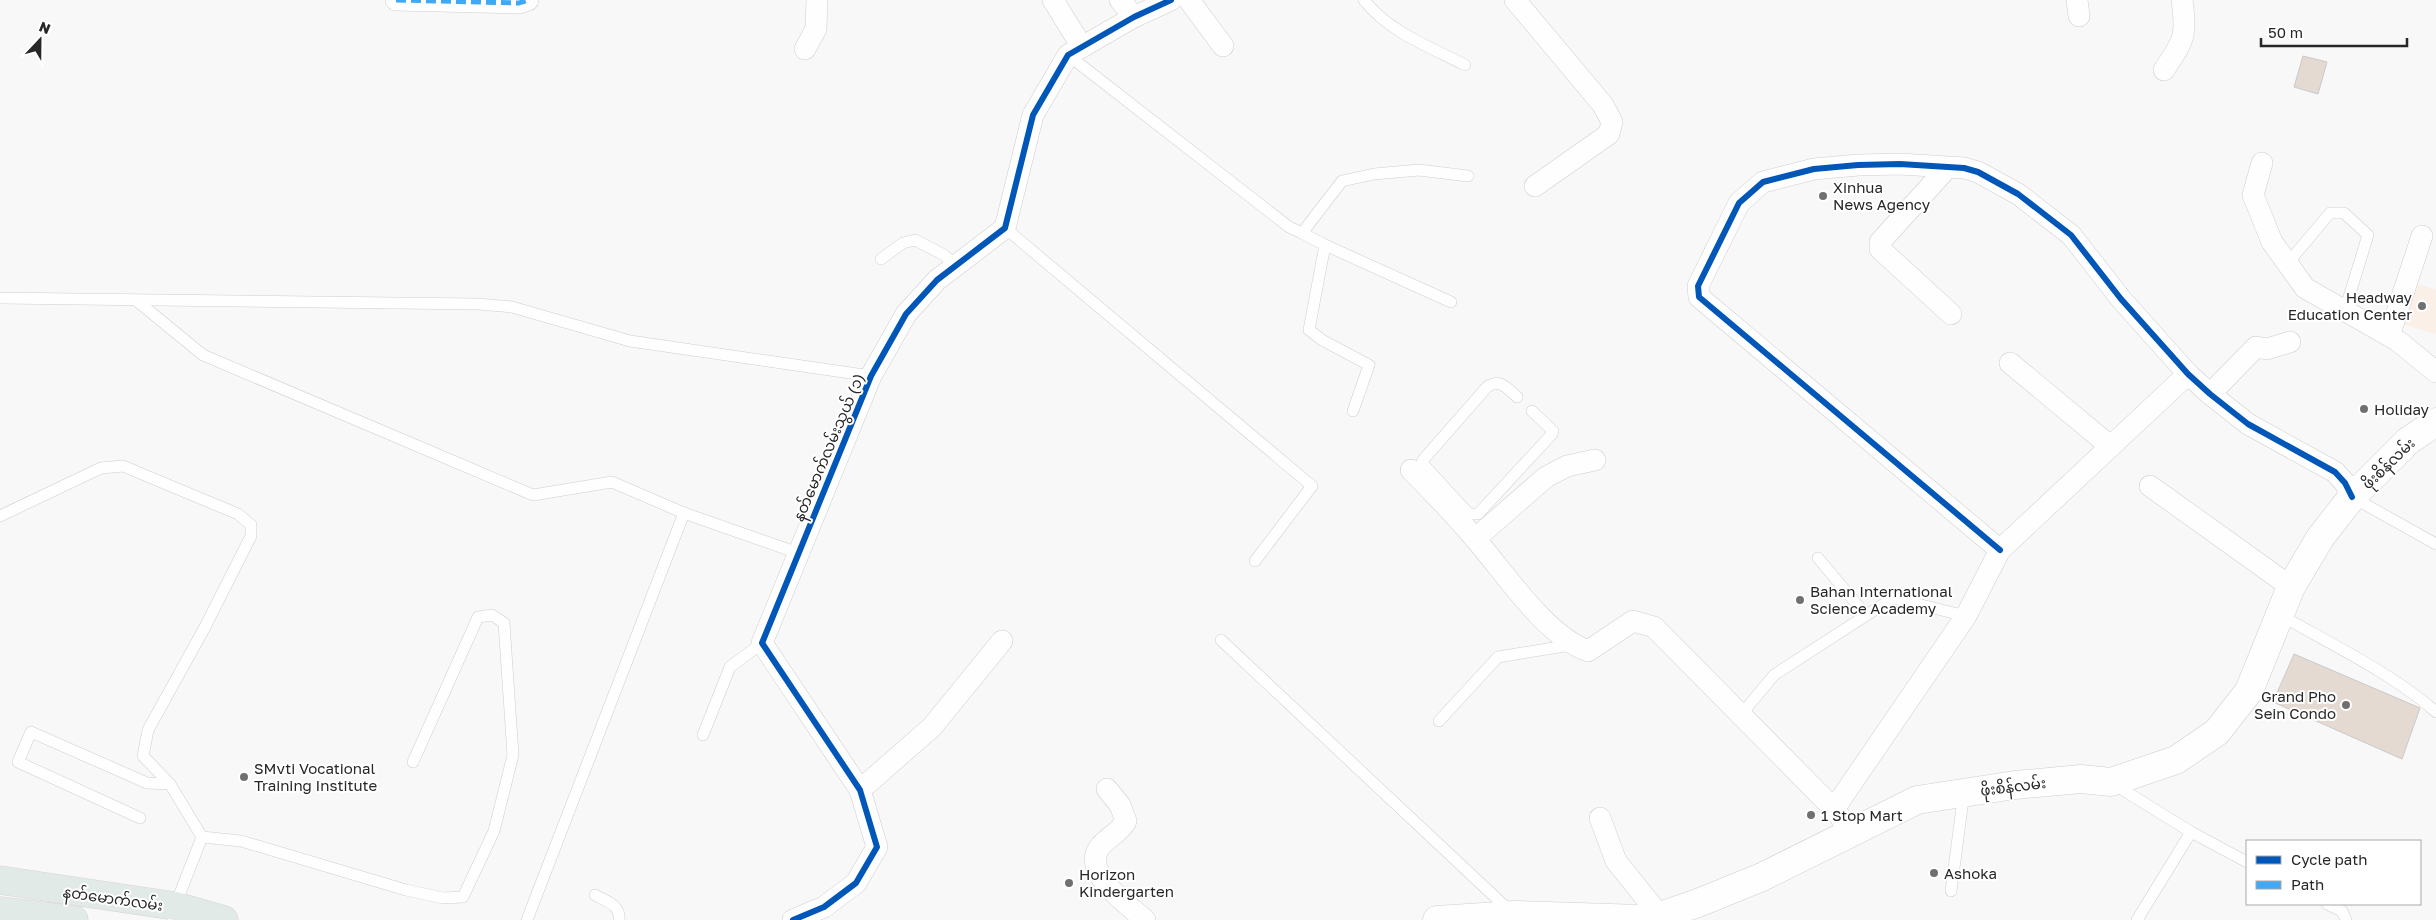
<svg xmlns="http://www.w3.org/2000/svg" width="2436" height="920" font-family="'Golos Text','Noto Sans Myanmar',sans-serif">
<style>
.education{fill:#fbf0e7}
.building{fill:#e4dad2;stroke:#c9c9c9}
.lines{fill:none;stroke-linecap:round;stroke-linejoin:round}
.service-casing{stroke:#cfcecf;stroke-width:12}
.minor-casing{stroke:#cfcecf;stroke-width:22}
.secondary-casing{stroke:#cfcecf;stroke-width:29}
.primary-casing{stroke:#d6d5d6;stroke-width:29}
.service{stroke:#fefefe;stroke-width:11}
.minor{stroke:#fefefe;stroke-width:21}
.secondary{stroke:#fefefe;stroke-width:28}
.primary{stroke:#e2eae7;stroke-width:28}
.quiet{stroke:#3fa9f5;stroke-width:5;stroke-dasharray:10 5;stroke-linecap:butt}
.cycleway-casing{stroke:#fff;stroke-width:9}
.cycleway{stroke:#0057b8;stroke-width:6}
.poi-dot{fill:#707071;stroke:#fff;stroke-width:2}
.labels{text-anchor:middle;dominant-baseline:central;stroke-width:4;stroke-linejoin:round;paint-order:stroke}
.poi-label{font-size:15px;fill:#272628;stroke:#fff;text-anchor:start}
.street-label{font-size:15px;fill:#272628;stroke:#fff}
</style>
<rect width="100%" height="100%" fill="#f9f8f9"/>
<!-- education -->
<polygon class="education" points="2416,284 2436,289 2436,334 2402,324"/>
<!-- building -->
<g class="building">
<polygon points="2303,56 2327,62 2318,94 2294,87"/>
<polygon points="2294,654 2420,708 2402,759 2273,702"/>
</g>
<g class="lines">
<!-- service casing -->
<g class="service-casing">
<g id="service">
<path d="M1364,0C1389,32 1430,47 1465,65"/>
<polyline points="1068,55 1289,227 1302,233 1342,181 1374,174 1419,170 1468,176"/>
<polyline points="1005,228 1312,486 1255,561"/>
<polyline points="1302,233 1325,245 1309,330 1322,340 1369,365 1353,411"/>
<polyline points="1325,245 1451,302"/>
<polyline points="881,259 903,243 915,240 944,255 957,266"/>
<polyline points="2287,264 2330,213 2344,213 2368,235 2345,310"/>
<polyline points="0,298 478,304 512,307 630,341 871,376"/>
<polyline points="137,301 203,355 533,495 612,482 684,513 798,553"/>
<polyline points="1423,464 1469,514 1478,514 1552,434 1553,431 1532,411"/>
<path d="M1420,468L1423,460L1487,387C1500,378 1507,388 1517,397"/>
<polyline points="2352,497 2436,544"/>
<polyline points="0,516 101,468 123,466 238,514 251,525 251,536 205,627 148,730 143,756 170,784 202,837"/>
<polyline points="1818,558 1866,615"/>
<path d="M2280,615C2329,643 2395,675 2436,712"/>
<polyline points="1221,640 1511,912"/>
<polyline points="1740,716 1774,675 1893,598 1966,616"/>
<polyline points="1439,721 1498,657 1571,645"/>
<polyline points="703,735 730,667 762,643"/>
<polyline points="2112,783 2191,832 2247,862"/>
<polyline points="140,818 18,762 31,732 147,783 170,784"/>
<polyline points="1951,891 1964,792"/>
<path d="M595,895C606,901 621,905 619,920"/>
<polyline points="2327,904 2342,911 2346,920"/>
<polyline points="173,920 175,906 202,837 241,841 406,890 443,898 463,897 494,831 513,755 504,623 492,615 478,617 413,762"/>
<polyline points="527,920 684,513"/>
<polyline points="2137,920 2191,832"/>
</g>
</g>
<!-- minor casing -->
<g class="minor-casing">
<g id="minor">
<polyline points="396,0 519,3 528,0"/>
<polyline points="1053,0 1082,47"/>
<polyline points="1120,0 1134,17"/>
<polyline points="1189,0 1223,46"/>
<polyline points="1515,0 1603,105 1612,122 1609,134 1535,186"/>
<polyline points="2077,0 2079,16"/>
<polyline points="805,49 816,29 817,0"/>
<path d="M2164,70C2184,40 2187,37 2182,0"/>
<polyline points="2262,163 2253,195 2272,242 2305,288 2398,341 2436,372"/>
<polyline points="1947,168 1880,242 1880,249 1951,314"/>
<polyline points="2389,336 2422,236"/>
<polyline points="2010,363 2110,446"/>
<polyline points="2210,394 2256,347 2267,349 2290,342"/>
<path d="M1411,470C1432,491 1453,513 1472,535C1503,570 1544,635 1588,651L1633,621L1654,627L1834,809L1851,831"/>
<polyline points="2150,486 2291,587"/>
<polyline points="1475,539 1546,477 1567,466 1595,460"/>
<polyline points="2000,550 1699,297 1698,286 1739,203 1763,182 1814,169 1858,165 1900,164 1964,168 1978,172 2018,194 2071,235 2121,299 2188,374 2210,394 2248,424 2335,472 2345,483 2352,497"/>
<path d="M1107,789L1120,805L1126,821C1120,833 1107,837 1099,848C1082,874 1129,905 1145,920"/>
<polyline points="860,790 932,727 1002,641"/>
<polyline points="1834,809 1966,616 2000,550 2188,374"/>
<polyline points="1600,818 1616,861 1660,916"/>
<polyline points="793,920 824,907 856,883 877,847 860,790 762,643 871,376 906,314 937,280 1005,228 1033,115 1068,55 1134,17 1171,0"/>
</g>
</g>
<!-- secondary casing -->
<g class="secondary-casing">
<polyline id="secondary" points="1437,920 1514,915 1642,919 1660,916 1698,903 1762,877 1917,800 2015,785 2081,779 2111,782 2176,760 2217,732 2249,691 2291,587 2320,538 2352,497 2408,441 2436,422"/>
</g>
<!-- primary casing -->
<g class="primary-casing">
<g id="primary">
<polyline points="0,880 175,906 224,920"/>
<polyline points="0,911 74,920"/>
</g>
</g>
<!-- service -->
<use href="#service" class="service"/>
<!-- minor -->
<use href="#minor" class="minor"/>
<!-- secondary -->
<use href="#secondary" class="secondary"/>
<!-- primary -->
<use href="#primary" class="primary"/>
<!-- quiet -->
<polyline class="quiet" points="396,0 519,3 528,0"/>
<!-- cycleway casing -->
<g class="cycleway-casing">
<g id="cycleway">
<polyline points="2000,550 1699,297 1698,286 1739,203 1763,182 1814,169 1858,165 1900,164 1964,168 1978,172 2018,194 2071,235 2121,299 2188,374 2210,394 2248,424 2335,472 2345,483 2352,497"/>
<polyline points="793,920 824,907 856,883 877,847 860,790 762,643 871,376 906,314 937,280 1005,228 1033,115 1068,55 1134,17 1171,0"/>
</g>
</g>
<!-- cycleway -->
<use href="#cycleway" class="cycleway"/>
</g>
<!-- markers -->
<g class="poi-dot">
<circle cx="1823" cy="196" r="5"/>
<circle cx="2422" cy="306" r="5"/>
<circle cx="2364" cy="409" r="5"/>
<circle cx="1800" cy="600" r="5"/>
<circle cx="2346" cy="705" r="5"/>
<circle cx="244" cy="777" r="5"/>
<circle cx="1811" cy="815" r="5"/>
<circle cx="1934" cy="873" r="5"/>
<circle cx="1069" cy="883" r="5"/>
</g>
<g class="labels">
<!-- poi labels -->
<g class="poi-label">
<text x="1833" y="187">Xinhua<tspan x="1833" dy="17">News Agency</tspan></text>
<text x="2412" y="297" text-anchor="end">Headway<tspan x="2412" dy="17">Education Center</tspan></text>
<text x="2374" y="409">Holiday</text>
<text x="1810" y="591">Bahan International<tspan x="1810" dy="17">Science Academy</tspan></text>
<text x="2336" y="696" text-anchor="end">Grand Pho<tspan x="2336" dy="17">Sein Condo</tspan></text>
<text x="254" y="768">SMvti Vocational<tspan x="254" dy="17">Training Institute</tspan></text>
<text x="1821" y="815">1 Stop Mart</text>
<text x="1944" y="873">Ashoka</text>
<text x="1079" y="874">Horizon<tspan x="1079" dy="17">Kindergarten</tspan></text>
</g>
<!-- street labels -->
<g class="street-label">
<text transform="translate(828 447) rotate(-67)">နတ်မောက်လမ်းသွယ် (၁)</text>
<text transform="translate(2388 463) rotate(-44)">ဖိုးစိန်လမ်း</text>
<text transform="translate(2013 786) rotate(-7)">ဖိုးစိန်လမ်း</text>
<text transform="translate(113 898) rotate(8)">နတ်မောက်လမ်း</text>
</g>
</g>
<!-- legend -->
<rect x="2246" y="840" width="175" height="65" fill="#ffffff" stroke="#a9a8a9"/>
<rect x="2256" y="856" width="25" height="8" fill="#0057b8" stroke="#a9a8a9"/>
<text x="2291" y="865" font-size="15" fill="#272628">Cycle path</text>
<rect x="2256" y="881" width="25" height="8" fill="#3fa9f5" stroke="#a9a8a9"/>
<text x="2291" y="890" font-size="15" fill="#272628">Path</text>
<!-- north arrow -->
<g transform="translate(40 40) rotate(22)" stroke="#ffffff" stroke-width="4" paint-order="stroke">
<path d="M0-4L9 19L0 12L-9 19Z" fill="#272628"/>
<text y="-8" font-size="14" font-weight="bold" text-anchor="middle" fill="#272628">N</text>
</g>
<!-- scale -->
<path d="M2261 38v8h146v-8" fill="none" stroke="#272628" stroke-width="2.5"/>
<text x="2268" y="38" font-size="15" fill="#272628" stroke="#ffffff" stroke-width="4" paint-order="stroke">50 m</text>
</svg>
